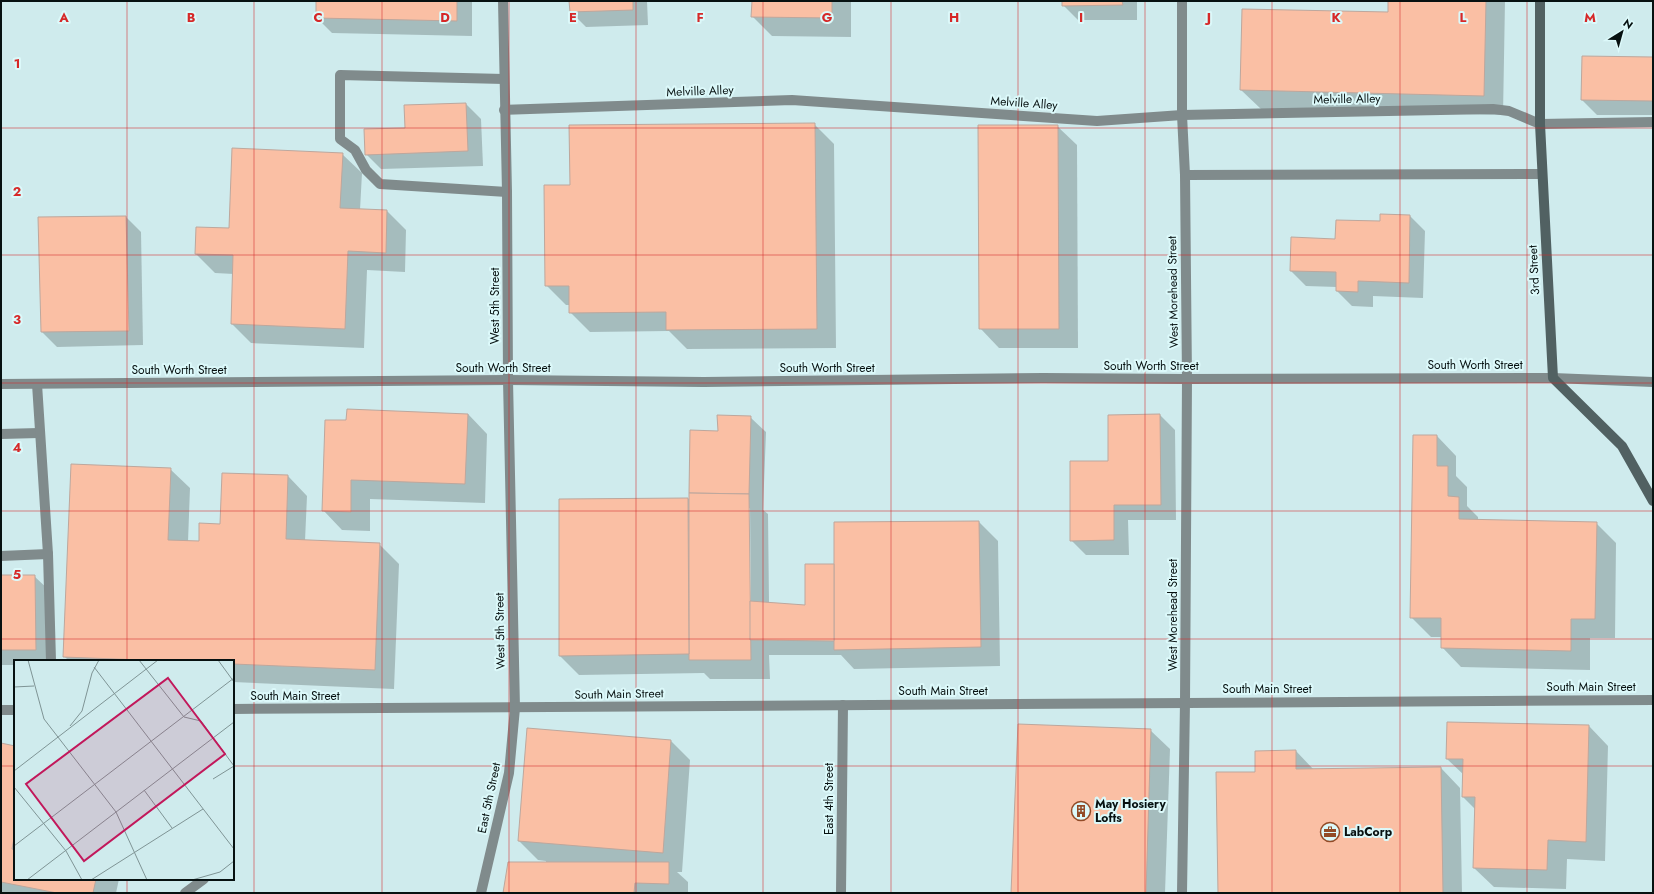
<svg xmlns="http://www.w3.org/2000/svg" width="1654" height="894" font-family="Jost,sans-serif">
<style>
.shadow{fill:#0003;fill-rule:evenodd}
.building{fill:#fabfa4;stroke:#bda79d}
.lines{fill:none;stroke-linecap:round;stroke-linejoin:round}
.service{stroke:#808b8c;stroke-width:10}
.minor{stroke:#808b8c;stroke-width:10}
.tertiary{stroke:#808b8c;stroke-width:10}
.secondary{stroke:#516162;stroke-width:10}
.grid{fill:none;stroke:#d62828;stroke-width:1;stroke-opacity:0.55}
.labels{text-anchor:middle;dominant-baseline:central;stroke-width:4;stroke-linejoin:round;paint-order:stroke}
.street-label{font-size:12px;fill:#071111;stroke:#dcf9fa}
.poi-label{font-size:12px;font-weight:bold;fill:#071111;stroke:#dcf9fa;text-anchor:start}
.inset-road{fill:none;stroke:#7f9495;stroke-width:1}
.view{fill:#c2185b;fill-opacity:0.15;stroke:#c2185b;stroke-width:2}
.inset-edge{fill:none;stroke:#071111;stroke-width:2}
.grid-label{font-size:13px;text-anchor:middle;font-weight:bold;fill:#d62828;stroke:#dcf9fa;stroke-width:4;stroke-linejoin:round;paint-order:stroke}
</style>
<rect width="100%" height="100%" fill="#cfebed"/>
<!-- shadow -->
<g class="shadow">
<polygon points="317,1 472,1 472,36 332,33 317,18"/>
<polygon points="570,1 647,1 648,25 586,27 571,12"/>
<polygon points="753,1 851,1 851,37 772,36 752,16"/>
<polygon points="1063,1 1137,1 1137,20 1078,20 1063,5"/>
<polygon points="1389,1 1505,1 1503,115 1261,109 1241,90 1389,13"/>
<polygon points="1653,58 1653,115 1597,115 1582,100"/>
<polygon points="466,104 481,119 483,166 381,169 366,154 406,129"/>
<polygon points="814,124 834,144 836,348 687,349 669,331 590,332 570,312 570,305 566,305 546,285 571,186"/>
<polygon points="1057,126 1077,145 1078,348 999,348 980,328"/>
<polygon points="342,154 362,173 360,210 387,211 406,230 405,272 367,270 364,348 251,343 232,324 234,274 215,273 196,254"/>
<polygon points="1410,216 1425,231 1423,298 1373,296 1373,307 1352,306 1337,291 1337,287 1306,286 1291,271 1336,240 1381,222"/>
<polygon points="126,217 141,232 143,345 57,347 42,332 39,218"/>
<polygon points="468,414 487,434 485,503 370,499 370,531 342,530 323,510 347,421"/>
<polygon points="1160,415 1175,430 1176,520 1128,520 1129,555 1086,555 1071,540 1109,462"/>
<path d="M750,417L766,432L763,510L768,514L769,603L806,606L979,522L998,541L1000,666L854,669L841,655H769L770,679H710L704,673L579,675L560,656V500L689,499L690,493L719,433ZM750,508L751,607H749L748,509Z"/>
<polygon points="1437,436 1456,456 1456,476 1467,487 1467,506 1478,517 1478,521 1596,523 1616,543 1615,638 1590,638 1590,670 1461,667 1442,647 1442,637 1431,637 1411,617"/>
<polygon points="170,469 190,488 188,542 200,542 288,476 307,496 305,541 379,544 399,564 394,689 233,682 233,661 69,661 64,656"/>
<polygon points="1,576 34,576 50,591 50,661 15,661 15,665 1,665"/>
<polygon points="1589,726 1608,746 1605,861 1567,859 1566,889 1494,887 1474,868 1475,809 1463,797 1464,775 1447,759"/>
<polygon points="528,729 671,741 690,760 682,872 677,872 688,882 688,893 504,893 546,863 546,861 538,860 519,841"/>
<polygon points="1150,730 1170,749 1165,893 1012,893"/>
<polygon points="1,744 15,747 15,879 119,879 116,893 1,893"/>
<polygon points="1296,751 1314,770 1441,768 1460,788 1462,893 1219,893 1256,772"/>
<polygon points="168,879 204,879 203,881"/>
</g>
<!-- building -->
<g class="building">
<polygon points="316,1 457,1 457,21 316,18"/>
<polygon points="569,1 633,1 633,10 570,12"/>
<polygon points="752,1 832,1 832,18 751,17"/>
<polygon points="1062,1 1122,1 1123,5 1062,6"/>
<polygon points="1388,1 1486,1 1484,96 1240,90 1242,9 1388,12"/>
<polygon points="1582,56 1653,57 1653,101 1581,100"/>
<polygon points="466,103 468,151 365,155 364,129 405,128 404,105"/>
<polygon points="815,123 817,329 666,330 666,312 569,313 569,286 545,286 544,185 570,185 569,125"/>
<polygon points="978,125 1058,125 1059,329 979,329"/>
<polygon points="232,148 343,153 340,208 387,210 386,253 348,251 345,329 231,324 233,255 195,254 196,227 229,228"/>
<polygon points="1380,214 1410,215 1409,283 1358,281 1358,292 1336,291 1336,272 1290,271 1291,237 1335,239 1336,220 1380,221"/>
<polygon points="126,216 129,331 41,332 38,217"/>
<polygon points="347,409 468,414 465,484 351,480 351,512 322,511 325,420 346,420"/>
<polygon points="1160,414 1161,505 1114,505 1114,540 1070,541 1070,461 1108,461 1108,415"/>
<polygon points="717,415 751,416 749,494 689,493 690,430 718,431"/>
<polygon points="1413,435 1437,435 1437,466 1448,466 1448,496 1459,497 1459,519 1597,522 1595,619 1571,619 1571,651 1441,648 1441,618 1410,618"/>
<polygon points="71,464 171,468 168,540 199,541 199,523 220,524 222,473 288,475 286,539 380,543 375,670 233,664 233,661 169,661 63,657"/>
<polygon points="689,493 749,494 751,660 689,660"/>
<polygon points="688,498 689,654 559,656 559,499"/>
<polygon points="979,521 981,647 834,650 834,522"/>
<polygon points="805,564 834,564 834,641 750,640 750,601 805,605"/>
<polygon points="1,575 35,575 36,650 1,650"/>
<polygon points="1447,722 1589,725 1586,842 1548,840 1547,870 1473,868 1475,797 1462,797 1463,759 1446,759"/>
<polygon points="1018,724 1151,729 1146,893 1011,893"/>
<polygon points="527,728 671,740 663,853 518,841"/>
<polygon points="1,743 15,746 15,833 12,849 15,850 15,879 96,879 93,893 57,893 1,882"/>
<polygon points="1296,750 1296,769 1441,767 1443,893 1218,893 1216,772 1255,772 1255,751"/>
<polygon points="508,862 669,862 669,884 635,883 634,893 503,893"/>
</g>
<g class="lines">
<!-- service -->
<g class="service">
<polyline points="504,79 340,75 340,139 355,150 366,170 380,184 507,192"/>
<polyline points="504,110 792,100 1097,121 1182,115 1493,109 1509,111 1540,124 1653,122"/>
<polyline points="1185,175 1542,174"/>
<polyline points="1,434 39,433"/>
<polyline points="48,554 51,661"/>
<polyline points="1,556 48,554 37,384"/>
<polyline points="185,893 204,879"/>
</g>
<!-- minor -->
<g class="minor">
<polyline points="1,384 508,380 704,382 1043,378 1187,379"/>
<polyline points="481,893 509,773 515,708 508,380 507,192 503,1"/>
<polyline points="841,893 843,705"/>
</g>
<!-- tertiary -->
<g class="tertiary">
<polyline points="1187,379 1553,378 1653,382"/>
<polyline points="233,709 1653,700"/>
<polyline points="1,710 15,710"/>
<polyline points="1182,893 1185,702 1187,379 1185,175 1182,115 1182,1"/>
</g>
<!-- secondary -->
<polyline class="secondary" points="1540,1 1540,124 1553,378 1622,446 1653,501"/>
</g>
<!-- grid -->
<path class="grid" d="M127,1V661M254,1V893M382,1V893M509,1V893M636,1V893M763,1V893M891,1V893M1018,1V893M1145,1V893M1272,1V893M1400,1V893M1527,1V893M1,128H1653M1,255H1653M1,383H1653M1,511H1653M1,639H1653M1,766H15M233,766H1653M127,879V893"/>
<!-- icons -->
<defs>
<g id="building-ring" transform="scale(1)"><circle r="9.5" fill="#dcf9fa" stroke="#924b27" stroke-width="1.5"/><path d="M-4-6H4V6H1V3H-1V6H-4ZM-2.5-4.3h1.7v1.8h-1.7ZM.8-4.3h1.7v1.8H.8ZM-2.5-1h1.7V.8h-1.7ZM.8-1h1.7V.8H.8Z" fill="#924b27"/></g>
<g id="office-ring" transform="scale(1)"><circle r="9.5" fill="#dcf9fa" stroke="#924b27" stroke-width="1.5"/><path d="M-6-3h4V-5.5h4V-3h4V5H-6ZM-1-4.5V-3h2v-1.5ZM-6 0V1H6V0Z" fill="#924b27"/></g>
</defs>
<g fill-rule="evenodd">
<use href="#building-ring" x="1081" y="811"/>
<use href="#office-ring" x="1330" y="832"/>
</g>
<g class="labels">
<!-- street labels -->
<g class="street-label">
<text transform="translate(700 91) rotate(-2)">Melville Alley</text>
<text transform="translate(1347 99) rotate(-1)">Melville Alley</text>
<text transform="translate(1024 103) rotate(4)">Melville Alley</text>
<text transform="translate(1534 270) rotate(-93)">3rd Street</text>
<text transform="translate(1173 292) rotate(-91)">West Morehead Street</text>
<text transform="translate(495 306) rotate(-90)">West 5th Street</text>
<text x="1475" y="365">South Worth Street</text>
<text x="1151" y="366">South Worth Street</text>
<text x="503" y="368">South Worth Street</text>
<text x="827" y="368">South Worth Street</text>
<text x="179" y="370">South Worth Street</text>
<text transform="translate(1173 615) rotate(-90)">West Morehead Street</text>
<text transform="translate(500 631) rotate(-91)">West 5th Street</text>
<text x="1591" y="687">South Main Street</text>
<text x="1267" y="689">South Main Street</text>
<text x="943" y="691">South Main Street</text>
<text transform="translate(619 694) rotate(-1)">South Main Street</text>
<text x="295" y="696">South Main Street</text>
<text transform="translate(489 798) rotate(-78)">East 5th Street</text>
<text transform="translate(829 799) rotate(-90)">East 4th Street</text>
</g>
<!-- poi labels -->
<g class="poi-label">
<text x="1095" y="804">May Hosiery<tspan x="1095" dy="14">Lofts</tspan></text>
<text x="1344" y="832">LabCorp</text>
</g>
</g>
<!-- overview -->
<g transform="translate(14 660)">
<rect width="220" height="220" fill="#cfebed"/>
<path class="inset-road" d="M14,0L30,59L102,152L133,220M125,0L170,57L187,61L220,106M204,0L220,22M80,7L220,189M0,27L20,26M56,66L68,51L78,13L85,0M0,111L144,0M199,119L220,106M0,127L52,191L68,220M130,130L158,168M0,186L220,18M13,220L220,62M77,220L189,149M178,220L206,212L220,201"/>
<path class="view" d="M154,18L211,94L70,201L12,124Z"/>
<rect width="220" height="220" class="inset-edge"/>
</g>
<g class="grid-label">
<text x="64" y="22">A</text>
<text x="191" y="22">B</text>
<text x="318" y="22">C</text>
<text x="445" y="22">D</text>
<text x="573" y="22">E</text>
<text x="700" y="22">F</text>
<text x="827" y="22">G</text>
<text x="954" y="22">H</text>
<text x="1081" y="22">I</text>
<text x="1209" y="22">J</text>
<text x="1336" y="22">K</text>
<text x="1463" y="22">L</text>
<text x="1590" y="22">M</text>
<text x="17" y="68">1</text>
<text x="17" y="196">2</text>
<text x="17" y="324">3</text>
<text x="17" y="452">4</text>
<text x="17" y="579">5</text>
</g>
<!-- border -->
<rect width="1654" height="894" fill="none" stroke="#071111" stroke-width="4"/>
<!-- north arrow -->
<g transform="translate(1622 32) rotate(37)" stroke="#dcf9fa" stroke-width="3" paint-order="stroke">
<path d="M0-3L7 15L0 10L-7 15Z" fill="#071111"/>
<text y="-6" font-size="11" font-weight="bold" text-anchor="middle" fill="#071111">N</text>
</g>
</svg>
